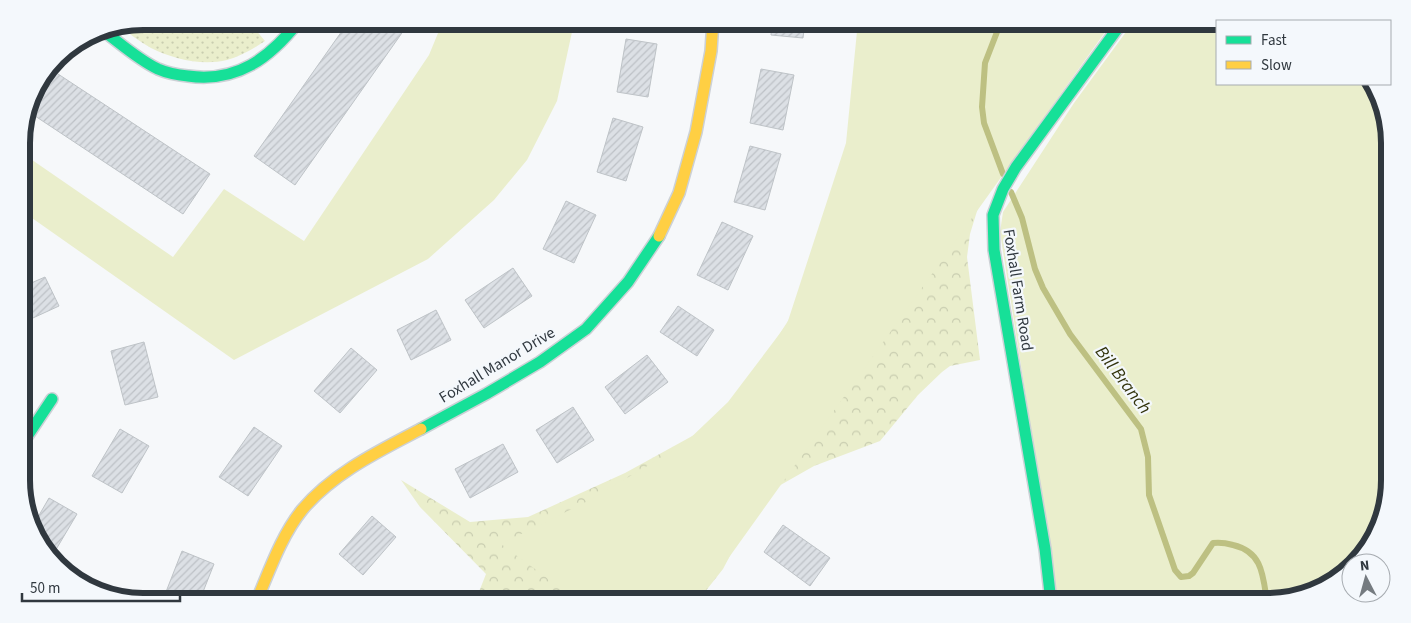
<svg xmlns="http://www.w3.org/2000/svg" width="1411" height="623" font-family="'Source Sans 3',sans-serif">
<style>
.grass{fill:url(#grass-dots)}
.forest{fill:url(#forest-crowns)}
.park{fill:#eaeecc}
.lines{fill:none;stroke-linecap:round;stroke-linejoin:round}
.stream{stroke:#bdc082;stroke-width:6}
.building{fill:url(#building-hatch);stroke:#bec3c7}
.fast-casing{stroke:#ccd1d6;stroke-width:14}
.slow-casing{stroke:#ccd1d6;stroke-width:14}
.fast{stroke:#16e098;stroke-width:11}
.slow{stroke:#ffcf43;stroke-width:11}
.labels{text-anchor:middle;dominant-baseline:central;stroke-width:4.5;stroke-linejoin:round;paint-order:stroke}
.street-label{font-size:16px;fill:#30383f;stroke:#f4f8fc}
.water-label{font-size:18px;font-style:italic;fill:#32330c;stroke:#f4f8fc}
.rim{fill:none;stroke:#30383f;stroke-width:6}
</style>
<defs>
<pattern id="grass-dots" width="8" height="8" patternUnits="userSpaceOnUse" patternTransform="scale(1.25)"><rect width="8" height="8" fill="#eaeecc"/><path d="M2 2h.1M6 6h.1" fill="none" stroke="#c9cdb0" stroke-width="1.8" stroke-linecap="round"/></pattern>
<pattern id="forest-crowns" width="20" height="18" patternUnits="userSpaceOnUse" patternTransform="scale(1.25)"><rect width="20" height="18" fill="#eaeecc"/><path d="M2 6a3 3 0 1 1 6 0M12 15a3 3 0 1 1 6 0" fill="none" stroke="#c9cdb0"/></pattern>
<pattern id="building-hatch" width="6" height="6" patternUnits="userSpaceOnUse" patternTransform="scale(1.25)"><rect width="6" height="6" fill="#dce0e5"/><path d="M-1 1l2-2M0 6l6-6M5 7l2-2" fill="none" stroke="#bdc1c6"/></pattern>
</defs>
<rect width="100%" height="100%" fill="#f6f8fa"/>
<!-- grass -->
<path class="grass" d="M143,21H263L255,29L265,41C253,49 241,56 227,60C202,66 173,59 151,48C140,42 129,33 119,26Z"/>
<!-- forest -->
<polygon class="forest" points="981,198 970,234 967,257 980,360 950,366 942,372 918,395 880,441 814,466 777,487 732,552 723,569 697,602 514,602 507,597 501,602 475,602 486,574 420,507 401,480 470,522 528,517 625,473 725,418 810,287"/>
<!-- park -->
<g class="park">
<polygon points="443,21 572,21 572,32 557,101 527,160 494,200 428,259 234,360 22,211 22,153 173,257 224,189 304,241 429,55"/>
<polygon points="858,21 1113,21 697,602 580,602 501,544 586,502 683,445 728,402 787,324 846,143"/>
<polygon points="1134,21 1217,21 1217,84 1371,84 1389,126 1390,481 1381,527 1336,581 1276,602 1058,602 1000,232 1003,212 1074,103"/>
</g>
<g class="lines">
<!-- stream -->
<g class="stream">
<polyline points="998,21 997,32 985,63 982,107 984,123 1003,174"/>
<path d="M1011,192L1022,218L1035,269L1043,288L1070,334L1141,429L1148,457L1149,495L1175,570L1181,577L1189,576L1193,573L1213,543C1221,542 1226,543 1233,545C1263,552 1263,576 1267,602"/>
</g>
</g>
<!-- building -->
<g class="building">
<polygon points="349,21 390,21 404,30 295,185 254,156"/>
<polygon points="772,21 805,21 803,38 771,35"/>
<polygon points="626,39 657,44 648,97 617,92"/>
<polygon points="761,69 794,75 783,130 750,123"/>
<polygon points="55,72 210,174 183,214 29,112"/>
<polygon points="613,118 643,127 626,181 597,172"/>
<polygon points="750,146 781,154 765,210 734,202"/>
<polygon points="566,201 596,215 574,263 543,249"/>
<polygon points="722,222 753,236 728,290 697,275"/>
<polygon points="513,268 532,296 484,328 465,300"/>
<polygon points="45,277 59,306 22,323 22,287"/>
<polygon points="678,306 714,330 697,356 660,332"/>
<polygon points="436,310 451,340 411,360 397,330"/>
<polygon points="144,342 158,397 125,405 111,351"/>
<polygon points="351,348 377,370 340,413 314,391"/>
<polygon points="647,355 668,382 625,414 605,387"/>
<polygon points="573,407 594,440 557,463 536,430"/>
<polygon points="254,427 282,446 248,496 219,477"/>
<polygon points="120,429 149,446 122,493 92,476"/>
<polygon points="503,444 518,472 470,498 455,469"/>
<polygon points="49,498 77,514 51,558 47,554 34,524"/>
<polygon points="372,516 396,537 363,575 339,554"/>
<polygon points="783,525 830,558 810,586 764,552"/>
<polygon points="182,551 214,564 199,602 162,602"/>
</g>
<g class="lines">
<!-- fast casing -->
<g class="fast-casing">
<g id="fast">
<path d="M101,29C119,42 137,59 158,69C167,73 178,75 188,76C237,83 270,58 299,21"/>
<polyline points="421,429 486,394 540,362 586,329 628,282 659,236"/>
<polyline points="22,444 52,399"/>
<polyline points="1051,602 1045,549 994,250 993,215 1003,189 1016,167 1123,21"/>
</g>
</g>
<!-- slow casing -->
<g class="slow-casing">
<g id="slow">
<polyline points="659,236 679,193 696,132 711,51 713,21"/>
<path d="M256,602C269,572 281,536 302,510C333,473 379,451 421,429"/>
</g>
</g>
<!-- fast -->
<use href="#fast" class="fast"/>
<!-- slow -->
<use href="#slow" class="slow"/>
</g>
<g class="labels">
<!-- street labels -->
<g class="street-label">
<text transform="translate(1018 290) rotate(81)">Foxhall Farm Road</text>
<text transform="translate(497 365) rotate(-31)">Foxhall Manor Drive</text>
</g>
<!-- water labels -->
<g class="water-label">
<text transform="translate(1123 380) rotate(53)">Bill Branch</text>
</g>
</g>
<!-- crop -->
<path d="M0 0H1411V623H0ZM143 30H1268A113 113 0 0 1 1381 143V480A113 113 0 0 1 1268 593H143A113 113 0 0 1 30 480V143A113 113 0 0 1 143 30Z" fill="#f4f8fc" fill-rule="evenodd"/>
<path class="rim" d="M143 30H1268A113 113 0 0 1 1381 143V480A113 113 0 0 1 1268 593H143A113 113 0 0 1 30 480V143A113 113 0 0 1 143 30Z"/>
<!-- legend -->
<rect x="1216" y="20" width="175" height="65" fill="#f4f8fc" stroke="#a6abb0"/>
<rect x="1226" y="36" width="25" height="8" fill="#16e098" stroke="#a6abb0"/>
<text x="1261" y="45" font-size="15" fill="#30383f">Fast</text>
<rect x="1226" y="61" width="25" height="8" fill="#ffcf43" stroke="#a6abb0"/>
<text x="1261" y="70" font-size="15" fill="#30383f">Slow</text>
<!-- north arrow -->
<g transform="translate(1366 578) rotate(354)"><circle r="24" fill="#f4f8fc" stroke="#a6abb0"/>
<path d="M0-4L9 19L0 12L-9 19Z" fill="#757b80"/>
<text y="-8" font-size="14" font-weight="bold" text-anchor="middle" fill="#30383f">N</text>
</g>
<!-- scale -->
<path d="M22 593v8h158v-8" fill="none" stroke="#30383f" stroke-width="2.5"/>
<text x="30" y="593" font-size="15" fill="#30383f" stroke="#f4f8fc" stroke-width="4" paint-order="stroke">50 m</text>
</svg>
